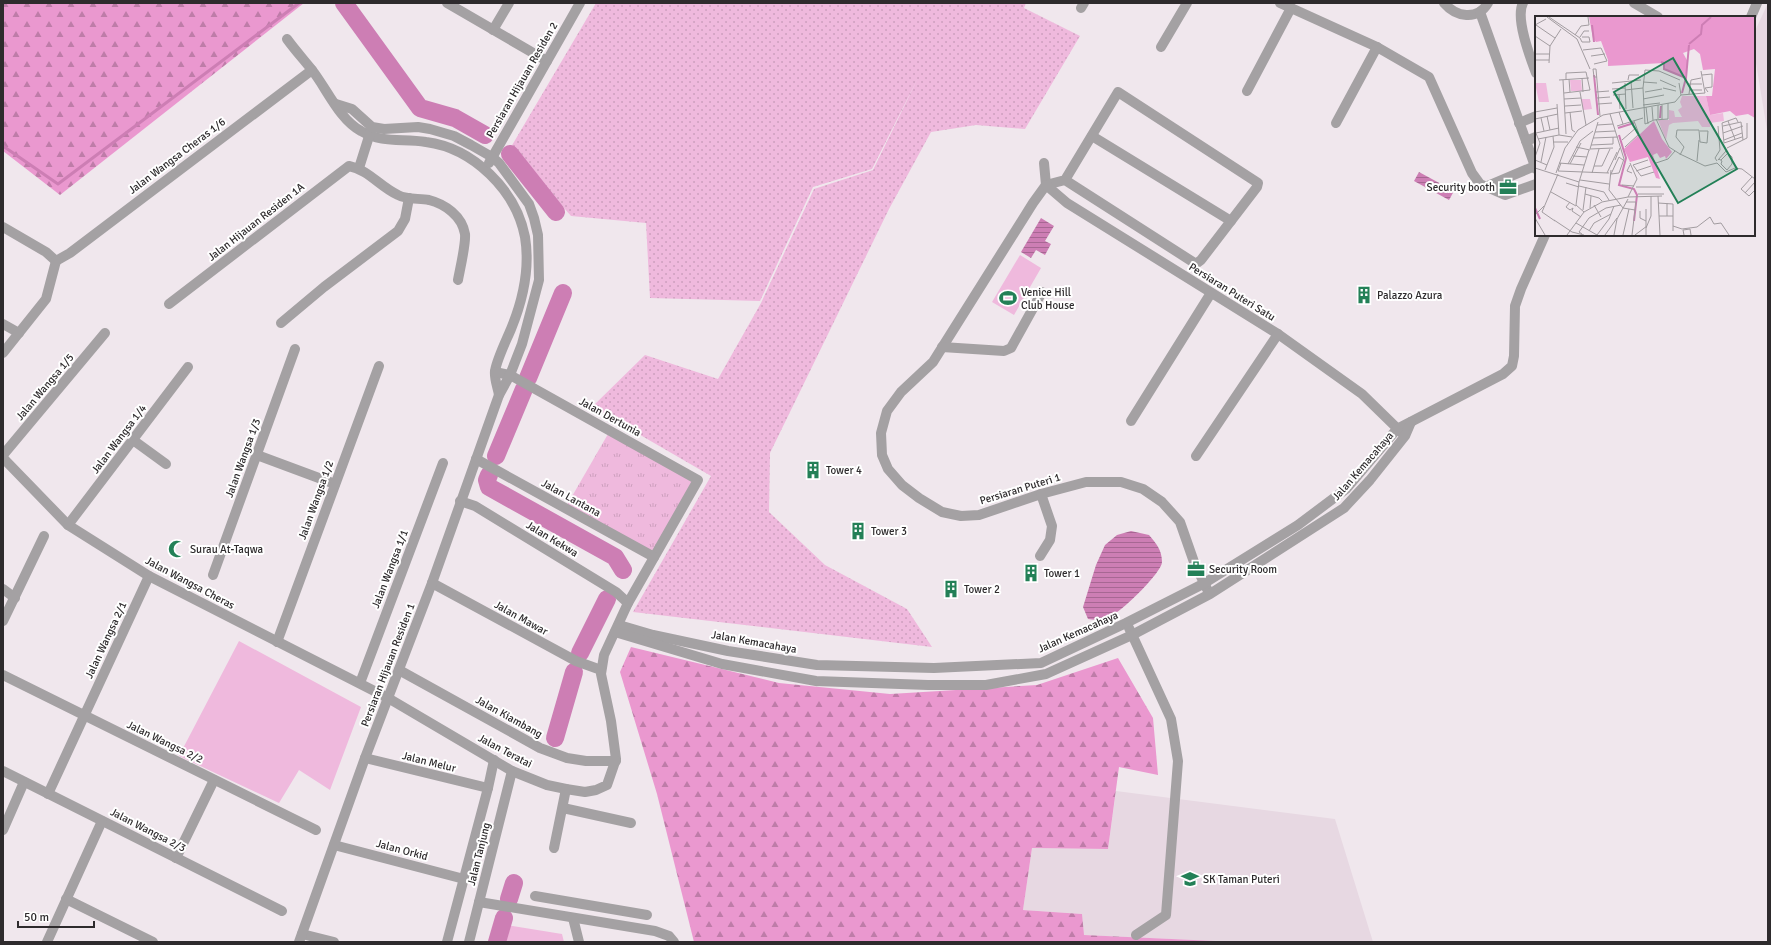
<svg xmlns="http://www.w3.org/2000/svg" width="1771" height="945" font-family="Signika,sans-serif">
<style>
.built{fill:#e7d8e2}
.grass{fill:url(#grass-dots)}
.forest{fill:url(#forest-firs)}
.park{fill:url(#park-tufts)}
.garden{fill:#efb9dd}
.water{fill:url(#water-rules)}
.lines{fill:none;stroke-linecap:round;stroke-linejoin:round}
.stream{stroke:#cd7eb4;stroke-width:3}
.river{stroke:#cd7eb4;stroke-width:18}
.minor{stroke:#a4a1a3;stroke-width:10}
.labels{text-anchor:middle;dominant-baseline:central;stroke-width:4;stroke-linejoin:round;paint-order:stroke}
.street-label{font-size:11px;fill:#2e2b2d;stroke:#fff}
.poi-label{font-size:11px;fill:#2e2b2d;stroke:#fff;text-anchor:start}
.inset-river{fill:none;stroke:#cd7eb4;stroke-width:2}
.inset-road{fill:none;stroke:#a29ca0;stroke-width:1}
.view{fill:#238057;fill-opacity:0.15;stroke:#238057;stroke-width:2}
.inset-edge{fill:none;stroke:#2e2b2d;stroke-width:2}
</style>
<defs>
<pattern id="grass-dots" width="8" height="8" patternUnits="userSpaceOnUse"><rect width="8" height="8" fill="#efb9dd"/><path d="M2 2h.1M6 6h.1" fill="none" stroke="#cd9fbe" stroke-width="1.8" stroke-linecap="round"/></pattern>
<pattern id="forest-firs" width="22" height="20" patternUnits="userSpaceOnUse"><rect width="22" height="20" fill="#ea98cf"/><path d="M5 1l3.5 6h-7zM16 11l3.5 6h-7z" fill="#be7ca8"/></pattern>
<pattern id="park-tufts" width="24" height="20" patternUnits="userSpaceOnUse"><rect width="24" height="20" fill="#efb9dd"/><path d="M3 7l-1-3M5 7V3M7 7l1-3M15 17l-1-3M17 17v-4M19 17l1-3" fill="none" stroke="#cd9fbe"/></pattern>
<pattern id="water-rules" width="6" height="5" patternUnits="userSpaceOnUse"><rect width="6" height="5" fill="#cd7eb4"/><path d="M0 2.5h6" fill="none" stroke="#a76793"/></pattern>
</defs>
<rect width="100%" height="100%" fill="#f0e7ed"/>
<!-- built -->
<g class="built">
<polygon points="1768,3 1768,136 1754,51 1755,31"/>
<polygon points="1116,791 1335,819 1373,942 1237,942 1083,935 1082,914 1023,910 1032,848 1108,849"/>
</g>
<!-- grass -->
<polygon class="grass" points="596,3 1026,3 1024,8 1080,36 1025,129 976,125 931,132 889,209 770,453 769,512 825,565 907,609 932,647 633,612 711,476 592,407 645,355 718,379 761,303 814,189 873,170 918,78 872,169 813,187 760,301 650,298 646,223 571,216 511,147"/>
<!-- forest -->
<g class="forest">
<polygon points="3,3 304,3 60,195 3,151"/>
<polygon points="631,647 779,683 890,694 1037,685 1118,658 1153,718 1158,775 1119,767 1108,849 1032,848 1023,910 1082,914 1084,935 1237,942 694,942 657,794 620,672"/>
</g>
<!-- park -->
<polygon class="park" points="608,434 694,481 652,553 567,505"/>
<!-- garden -->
<g class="garden">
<polygon points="1020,255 1041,268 1014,315 992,302"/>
<polygon points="239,641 361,707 330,790 299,770 279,803 179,756"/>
<polygon points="507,925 562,934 564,942 502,942"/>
</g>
<!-- water -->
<g class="water">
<polygon points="1419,172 1454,191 1449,200 1414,181"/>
<polygon points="1041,218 1054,226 1045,241 1051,244 1045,255 1036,250 1031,258 1021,252"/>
<path d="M1131,531L1149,535C1156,543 1162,550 1162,562C1162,572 1124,609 1114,614C1105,619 1098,621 1088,619L1083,607L1096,565L1105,545L1117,535Z"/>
</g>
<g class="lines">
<!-- stream -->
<polyline class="stream" points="3,146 58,184 299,3"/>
<!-- river -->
<g class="river">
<polyline points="344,3 420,108 455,118 485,135"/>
<polyline points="510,154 556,212"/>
<polyline points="528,378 563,293"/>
<polyline points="496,456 524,389"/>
<polyline points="489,475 487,480 489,487 615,557 623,570"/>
<polyline points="580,653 607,599"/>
<polyline points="555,738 574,672"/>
<polyline points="509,899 514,883"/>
<polyline points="497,942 504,918"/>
</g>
<!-- minor -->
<g class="minor">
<polyline points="447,3 547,61"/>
<polyline points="1280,3 1377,47 1429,77 1472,173 1480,184 1505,195 1536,184"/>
<path d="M1444,3C1456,17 1477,21 1488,3"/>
<path d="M1523,3C1515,18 1530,57 1536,73"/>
<polyline points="1634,3 1658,17"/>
<polyline points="1081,8 1084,3"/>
<polyline points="1480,12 1536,169"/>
<polyline points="1751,17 1757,3"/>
<polyline points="493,30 509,3"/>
<path d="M287,39C295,50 304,60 312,70C327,89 339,119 361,131C383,144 402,138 426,142C473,148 516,190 525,237C530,268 523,300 511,329C506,341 497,359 495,371C494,379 498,388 499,395"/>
<polyline points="1161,47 1187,3"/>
<polyline points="1247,91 1291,8"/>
<polyline points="1336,123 1377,47"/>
<polyline points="1519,123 1536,116"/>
<polyline points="1092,136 1231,221"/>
<polyline points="1526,141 1536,137"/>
<polyline points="489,163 580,3"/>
<polyline points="1044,163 1046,185"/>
<polyline points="359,168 371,130"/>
<polyline points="1046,185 1033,203 933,362 901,392 887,411 881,433 882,455 888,469 902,485 919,498 942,512 961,516 979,515 1041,494 1086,482 1121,482 1143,489 1162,502 1180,522 1194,562 1207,589"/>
<polyline points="1046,185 1065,180 1193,262 1197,263 1201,260 1257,187 1258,183 1118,92 1065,180"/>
<polyline points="1046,185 1067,203 1278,334 1362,394 1402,433"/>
<polyline points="1485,187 1535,166"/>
<polyline points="3,227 46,252 56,261"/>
<polyline points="56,261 70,253 312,70"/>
<path d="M169,304L349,166C369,170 380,187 398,195C407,200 419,198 429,200C445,204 462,216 465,234C466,244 460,269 458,280"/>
<polyline points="281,323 324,287 398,231 405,219 409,198"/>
<polyline points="3,324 19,333"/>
<polyline points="942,347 1004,351 1011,348 1042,292"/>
<polyline points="3,353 46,299 56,261"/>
<polyline points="1131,421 1211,293"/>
<polyline points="133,440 166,464"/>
<polyline points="3,455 105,333"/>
<polyline points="257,455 335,484"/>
<polyline points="1196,456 1278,334"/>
<polyline points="3,458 68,525 149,576 388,698 512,771 547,785 566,789 585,792 596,790 607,785 616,759 611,721 601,674 604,655 628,603 698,480 510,375 495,372"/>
<polyline points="476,459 654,557"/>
<polyline points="460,501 475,506 616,592 628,603"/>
<polyline points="68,525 188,367"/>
<polyline points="1040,556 1050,540 1052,526 1041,494"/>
<polyline points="213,575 295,349"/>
<polyline points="432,583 576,661 601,670"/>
<polyline points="3,589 15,598"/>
<polyline points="3,621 44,536"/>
<polyline points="619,625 653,635 728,651 817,665 934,668 1041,663 1126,623 1203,584 1298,525 1346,489 1397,429 1503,374 1512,366 1514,356 1515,306 1521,289 1545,235"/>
<polyline points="1129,628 1171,719 1178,761 1166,915 1136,935"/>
<polyline points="615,632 722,664 816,681 928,685 986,685 1046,674 1132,635 1210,594 1344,508 1370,480 1405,436 1411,422"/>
<polyline points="277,642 379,366"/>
<polyline points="399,670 540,748 567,758 586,761 616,761"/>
<polyline points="3,675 316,830"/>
<polyline points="360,683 443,463"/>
<polyline points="365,758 488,788"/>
<polyline points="3,771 282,911"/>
<polyline points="48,794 149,576"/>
<polyline points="563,808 631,823"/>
<polyline points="3,830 24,782"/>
<polyline points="334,845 464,879"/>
<polyline points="554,848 566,789"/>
<polyline points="176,858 214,780"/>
<polyline points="535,896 647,915"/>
<polyline points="66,899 153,942"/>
<polyline points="479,902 655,931 669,936 674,942"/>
<polyline points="573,918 579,942"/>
<polyline points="302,934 334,942"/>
<polyline points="47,942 102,821"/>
<polyline points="299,942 365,758 432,583 499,395 510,375 522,344 539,280 538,235 534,218 529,204 499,163 492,157 471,145 454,136 430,129 418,127 384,129 372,127 352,109 336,104"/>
<polyline points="447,942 488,788 494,760"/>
<polyline points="469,942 512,771"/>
</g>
</g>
<!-- icons -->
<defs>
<g id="office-bare" transform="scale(1.38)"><path d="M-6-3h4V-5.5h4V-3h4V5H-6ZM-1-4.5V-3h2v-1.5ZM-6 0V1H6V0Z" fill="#238057" stroke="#fff" stroke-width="2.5" paint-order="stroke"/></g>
<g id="building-bare" transform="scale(1.38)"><path d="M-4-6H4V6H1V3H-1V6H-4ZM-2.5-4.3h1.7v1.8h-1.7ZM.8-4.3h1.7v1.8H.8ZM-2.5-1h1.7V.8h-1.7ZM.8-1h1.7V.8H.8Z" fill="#238057" stroke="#fff" stroke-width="2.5" paint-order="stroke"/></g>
<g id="stadium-bare" transform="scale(1.38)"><path d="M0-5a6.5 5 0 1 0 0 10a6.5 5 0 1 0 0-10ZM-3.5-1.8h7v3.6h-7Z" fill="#238057" stroke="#fff" stroke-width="2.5" paint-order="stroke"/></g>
<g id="mosque-bare" transform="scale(1.38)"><path d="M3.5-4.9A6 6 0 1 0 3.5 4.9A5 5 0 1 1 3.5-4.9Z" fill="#238057" stroke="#fff" stroke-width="2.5" paint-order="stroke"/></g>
<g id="school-bare" transform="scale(1.38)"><path d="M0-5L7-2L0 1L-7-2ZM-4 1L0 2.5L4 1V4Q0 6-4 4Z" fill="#238057" stroke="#fff" stroke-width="2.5" paint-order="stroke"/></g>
</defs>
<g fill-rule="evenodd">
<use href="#office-bare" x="1508" y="187"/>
<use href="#building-bare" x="1364" y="295"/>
<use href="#stadium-bare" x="1008" y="298"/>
<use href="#building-bare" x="813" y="470"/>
<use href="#building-bare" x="858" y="531"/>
<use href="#mosque-bare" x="177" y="549"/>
<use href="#office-bare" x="1196" y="569"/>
<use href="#building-bare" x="1031" y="573"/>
<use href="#building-bare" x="951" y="589"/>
<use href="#school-bare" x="1190" y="879"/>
</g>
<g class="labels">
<!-- street labels -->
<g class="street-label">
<text transform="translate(522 80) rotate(-60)">Persiaran Hijauan Residen 2</text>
<text transform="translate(177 156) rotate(-37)">Jalan Wangsa Cheras 1/6</text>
<text transform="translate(256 222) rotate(-38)">Jalan Hijauan Residen 1A</text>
<text transform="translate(1232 292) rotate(32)">Persiaran Puteri Satu</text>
<text transform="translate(45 387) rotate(-50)">Jalan Wangsa 1/5</text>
<text transform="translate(610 417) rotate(29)">Jalan Dertunia</text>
<text transform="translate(119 439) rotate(-53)">Jalan Wangsa 1/4</text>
<text transform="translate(243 458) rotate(-70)">Jalan Wangsa 1/3</text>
<text transform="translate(1363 466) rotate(-49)">Jalan Kemacahaya</text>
<text transform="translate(1020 489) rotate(-17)">Persiaran Puteri 1</text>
<text transform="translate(571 498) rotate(29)">Jalan Lantana</text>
<text transform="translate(316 500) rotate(-70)">Jalan Wangsa 1/2</text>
<text transform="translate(552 539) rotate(31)">Jalan Kekwa</text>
<text transform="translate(390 569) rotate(-69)">Jalan Wangsa 1/1</text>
<text transform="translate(190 583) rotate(28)">Jalan Wangsa Cheras</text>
<text transform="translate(521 618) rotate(29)">Jalan Mawar</text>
<text transform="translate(1078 632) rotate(-24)">Jalan Kemacahaya</text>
<text transform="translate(106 640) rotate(-65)">Jalan Wangsa 2/1</text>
<text transform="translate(754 642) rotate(10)">Jalan Kemacahaya</text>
<text transform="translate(388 665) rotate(-69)">Persiaran Hijauan Residen 1</text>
<text transform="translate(509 717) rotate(29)">Jalan Kiambang</text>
<text transform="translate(165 742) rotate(26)">Jalan Wangsa 2/2</text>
<text transform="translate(505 751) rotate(28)">Jalan Teratai</text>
<text transform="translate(429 762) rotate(14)">Jalan Melur</text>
<text transform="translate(148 830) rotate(27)">Jalan Wangsa 2/3</text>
<text transform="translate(402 850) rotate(15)">Jalan Orkid</text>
<text transform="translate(479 854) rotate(-76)">Jalan Tanjung</text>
</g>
<!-- poi labels -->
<g class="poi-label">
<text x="1495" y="187" text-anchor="end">Security booth</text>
<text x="1021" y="292">Venice Hill<tspan x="1021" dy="13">Club House</tspan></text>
<text x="1377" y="295">Palazzo Azura</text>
<text x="826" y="470">Tower 4</text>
<text x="871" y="531">Tower 3</text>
<text x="190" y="549">Surau At-Taqwa</text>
<text x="1209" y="569">Security Room</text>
<text x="1044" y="573">Tower 1</text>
<text x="964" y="589">Tower 2</text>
<text x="1203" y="879">SK Taman Puteri</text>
</g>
</g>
<!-- overview -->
<g transform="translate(1535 16)">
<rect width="220" height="220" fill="#f0e7ed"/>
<path d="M147,80H171L175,99L188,97L189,105L175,107V111H167L163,105L138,107L134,109L131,124L123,104H134V94L139,95L140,101H147L143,94L147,91L145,86Z" fill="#efb9dd"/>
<path d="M54,1H220V102L213,98L201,100L195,95L175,99L171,80H177L180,53L168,54L165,38L159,33L148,37L153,46L150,62L128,53L129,47L73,50V44L66,25L61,26L58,22ZM119,105L127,123L137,136L131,143L130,140L125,142L122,137L118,139L125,163L121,162L113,141L95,146L89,133Z" fill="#ea98cf"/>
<path d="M35,64H46L47,75H36ZM0,67H11L14,86H4ZM46,83H55L57,93L48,94Z" fill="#efb9dd"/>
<path class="inset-river" d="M57,9L59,26M154,28L166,18L167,9L176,1M126,46L129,47V53L151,62L154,29M59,59L63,99M147,77L151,62M125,102L126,90M83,112L99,107M84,119L91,142L84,169L99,173L102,179L99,205M0,192L5,203"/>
<path class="inset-road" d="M12,1L42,23L55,53M14,1L45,22L47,26H55L54,21H47M0,9L11,3M1,9L20,22M40,19L46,10L54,9L53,1M0,20L15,30M45,21L49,15H54M0,25V38H14M48,34L66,32L72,45L59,48M56,40L70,38M0,44H14M14,47L15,30L26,13M61,53L65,100M61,53H58L59,61H62M124,55L110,54L108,72L110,108L119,104L133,103V87M124,55L145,64M167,59L177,58V71L170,72L173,76M47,62L48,76M34,63L35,76M24,64L54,62M28,64L31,118M93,64L94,59H104M125,64L141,71M96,65L98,92M108,66L122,67M77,67L106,64M90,67L91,93M154,68H167M128,72L141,75M77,73L90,72M90,74L108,72M154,74H167M45,76L51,109M61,76L74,75M110,76L127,73M29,77L55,74L51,56L31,57V63M154,78L156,64L166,62M78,79L91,78M84,79L85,93M146,79L170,77L166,55M62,82L75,81M29,83L46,82M108,83L129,79M22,88L24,119M63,88L77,87M108,89L125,87M127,89V103M30,90L46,89M111,91L113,108M117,91L118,104M0,96L22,92M35,96L37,114L40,116M84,96L88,108M30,97L47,95M75,98L89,143L84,157L76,158L84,141L88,144M12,100L15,114M6,102L9,115M0,103L23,98M121,103L134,131L145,138L170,150L182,147L191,156L200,152L207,153L220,163M123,103V89M193,105L200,123M63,106L55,133L78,132M203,106L201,102L187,107L189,127L207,121M62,109L78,108M82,110L108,102M188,110L206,106L208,124M164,114L165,126L172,127L173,115H165M0,115L5,127L0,141M60,116L80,115M1,117L24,112M188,117L208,110M58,122L83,121M3,123L24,119L37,121M87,124L102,111M189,124L207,117M18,126H33M56,129L78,128V121M41,131L55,134M90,131L104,118L99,105M192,132L212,122V107M145,139L149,131L141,121L142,114H164M38,140L52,141M184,143L187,145L186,148L192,154L197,148V141L193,137L186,144M0,144L12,149M80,144L85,132M113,144L98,149L106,160L119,156M183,144L191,135M162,145L164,124M182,145L180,142L185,134L183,110M6,146L11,121M24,147L49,149M26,147L23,155L74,157M121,147L133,143L140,135M33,148L45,125L58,115M35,148L46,127M95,149L92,155L97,157M59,150H67L75,133M0,152L44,166M10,154L19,131L18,120M76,154L74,174L88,192L100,194M101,155L116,150M21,157L30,132L43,114L68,99L140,86L146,79L144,67M57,157L64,133M72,157L82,136M217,161L206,173L214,180L220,174M45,164L74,168M31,167L44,171M87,169L99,170M44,170L69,176L74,184M101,171H126M16,176L41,190M210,177L220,166M50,178L64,182L67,185M103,178H129M123,180L125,219M93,181L102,163L95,147M35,186L31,191L35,194L38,192L37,195L46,201M91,186H101L97,219M123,187L138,188V215M132,187V200M59,189L66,201M55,192L56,180M111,193V219M48,194L51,171M105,195V202L111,205M49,196L41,189L44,166L54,134M0,199L9,190M124,200H138M0,202L10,219M19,204L37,216L49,219M20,205L7,196L23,158M41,207L62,219M138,210L147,213L162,211L175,201L179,208L186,207L194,219M111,212L116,200V180M54,215L59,207L76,198M47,218L44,216L54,202L71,192L86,189M32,219L49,196L67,186L93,181L127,180M62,219L74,203L79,190M70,219L82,202M79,219L82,203L93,183M88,219L94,193M100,219L112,210M149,219L148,214L155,213L156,219"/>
<path class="view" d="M138,42L202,153L143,187L79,76Z"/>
<rect width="220" height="220" class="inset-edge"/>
</g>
<!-- border -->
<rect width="1771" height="945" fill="none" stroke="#2e2b2d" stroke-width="8"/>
<!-- scale -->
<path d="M18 921v6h76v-6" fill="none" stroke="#2e2b2d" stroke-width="2"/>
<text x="24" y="921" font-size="12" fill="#2e2b2d" stroke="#ffffff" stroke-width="3" paint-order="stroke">50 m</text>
</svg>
